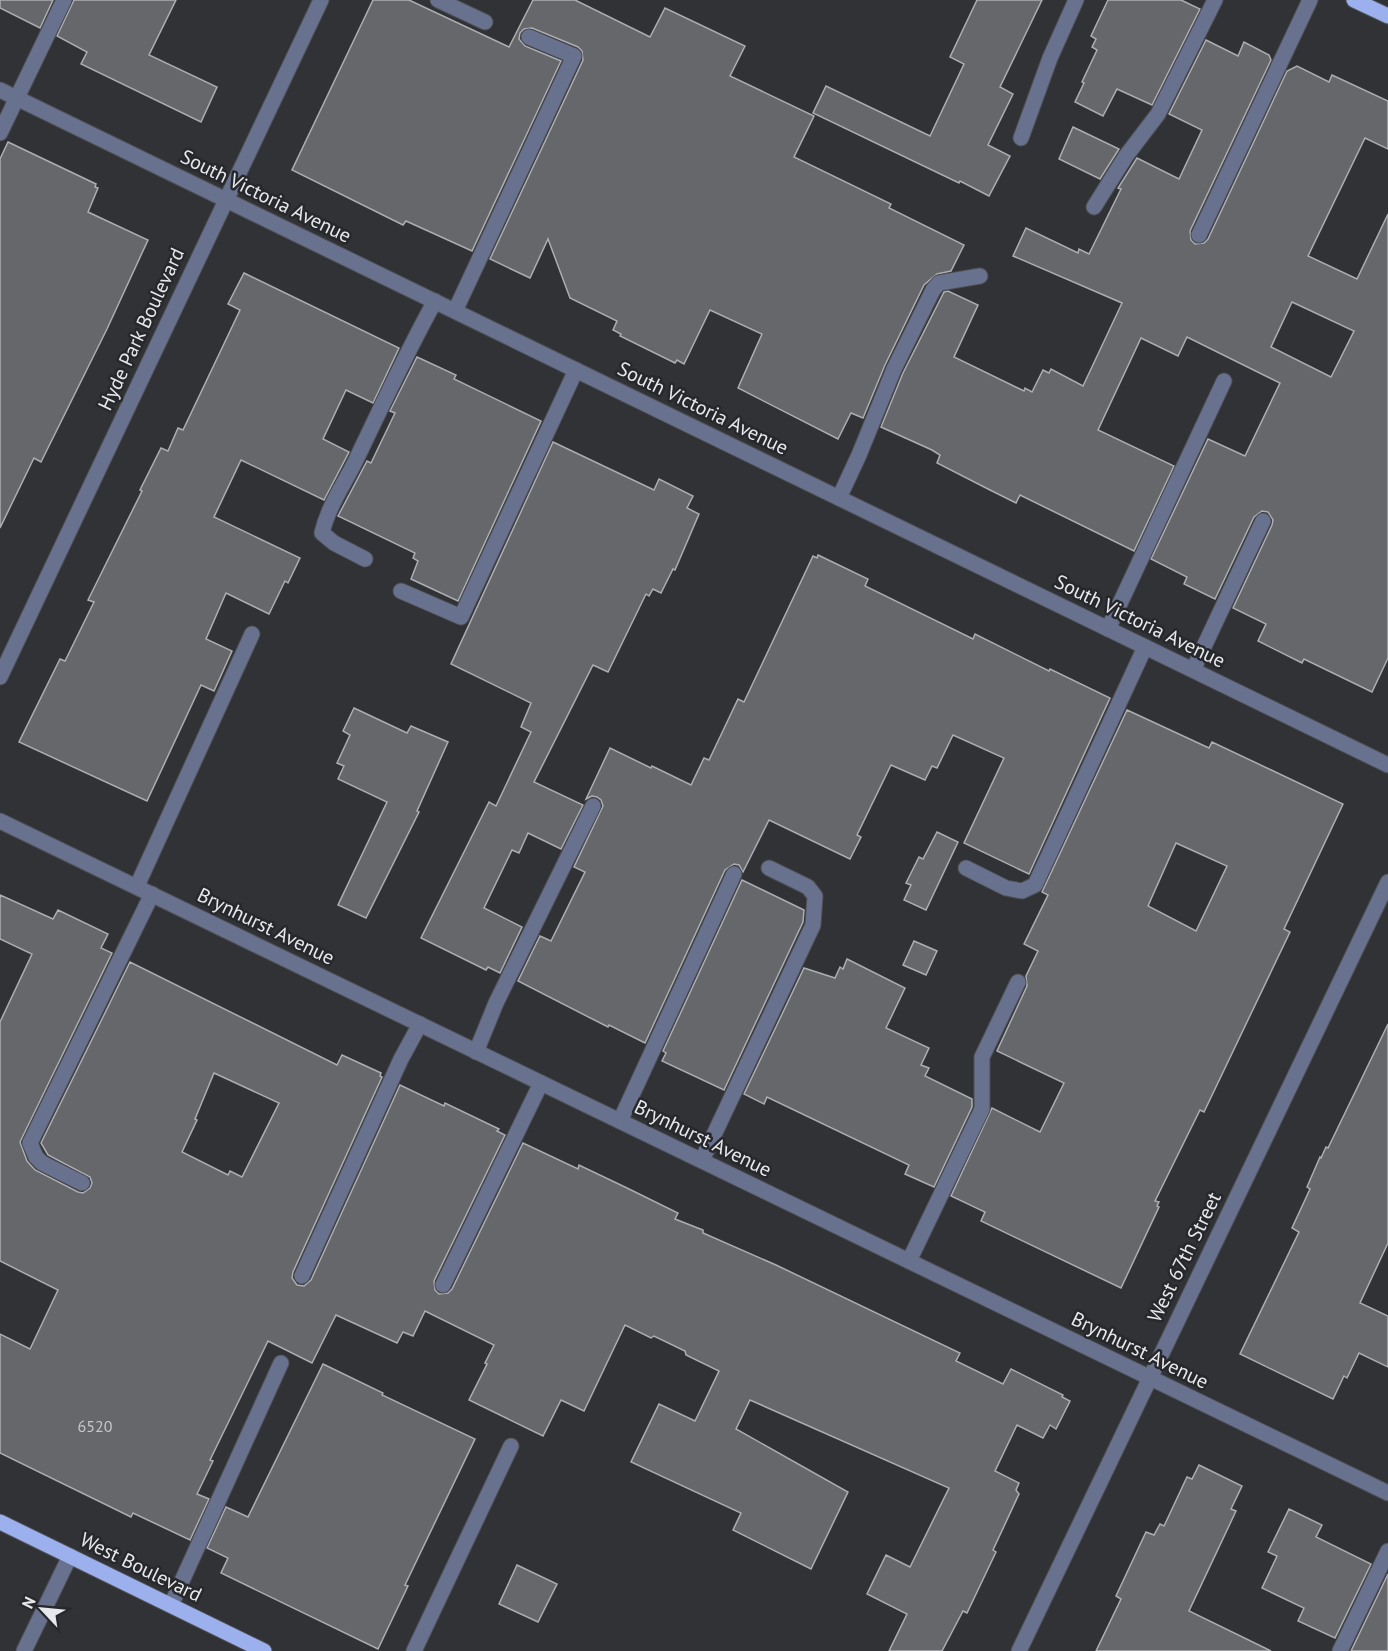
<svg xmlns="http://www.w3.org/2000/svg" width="1388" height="1651" font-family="'PT Sans',sans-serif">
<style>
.building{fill:#65676b;stroke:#acaeb3;stroke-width:1.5;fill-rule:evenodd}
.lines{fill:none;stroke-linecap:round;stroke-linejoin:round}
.minor-casing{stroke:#4e4f53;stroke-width:17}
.major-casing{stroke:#4e4f53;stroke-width:17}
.minor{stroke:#68728f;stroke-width:15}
.major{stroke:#9bb0ec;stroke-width:15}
.labels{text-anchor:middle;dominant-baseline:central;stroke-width:5;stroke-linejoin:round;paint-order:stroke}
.number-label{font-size:16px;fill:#c6c8cb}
.street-label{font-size:20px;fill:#e7e8eb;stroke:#27282c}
</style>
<rect width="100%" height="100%" fill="#313236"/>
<!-- building -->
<g class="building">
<polygon points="0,0 53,0 40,28 0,8"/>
<polygon points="74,0 176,0 149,55 217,87 201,122 81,64 87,52 57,36"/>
<polygon points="373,0 409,0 509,47 533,0 575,0 650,37 665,8 745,46 730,76 814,116 794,157 891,204 889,208 964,245 951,271 937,274 924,285 885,365 863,418 851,413 838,439 738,388 762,334 710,310 684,364 677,360 675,363 620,336 621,334 613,330 617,321 570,298 548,239 530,278 490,259 583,60 582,51 578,47 532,28 524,29 520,33 519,39 525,46 561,61 472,251 406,221 403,225 292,170"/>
<polygon points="977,0 1042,0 1000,87 1013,94 988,145 1010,156 989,196 960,181 959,183 813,113 826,86 930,136 964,64 950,57"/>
<polygon points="1108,0 1181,0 1200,9 1152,105 1117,89 1103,116 1075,102 1084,83 1082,82 1097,50 1092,47 1096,39 1091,36"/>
<path d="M1206,40L1238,56L1244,42L1269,55L1271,60L1190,231L1191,240L1195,244L1204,243L1208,239L1287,71L1297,66L1329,82L1332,75L1388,101V149L1365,138L1308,256L1357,279L1388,214V658L1372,692L1304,659L1302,663L1258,641L1266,624L1233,608L1272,525L1273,520L1268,512L1262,511L1254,517L1215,599L1184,584L1187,577L1151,559L1208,439L1245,456L1280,383L1187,337L1178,356L1141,338L1098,430L1174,466L1134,551L1020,495L1016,503L990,490L937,463L940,455L932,450L881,427L903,373L944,292L948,291L978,305L954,357L1024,391L1025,388L1032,392L1043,370L1049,373L1051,369L1083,386L1122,303L1013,256L1026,228L1078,253L1079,249L1089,254L1121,189L1118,188L1137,158L1179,179L1202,130L1169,114ZM1292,302L1354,331L1331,377L1271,347Z"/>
<polygon points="1073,127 1119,149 1100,179 1059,159"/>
<polygon points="8,142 96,184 95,187 98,188 88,212 148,240 107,329 41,462 34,458 0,528 0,159"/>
<polygon points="244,273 399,348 373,403 346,390 323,439 349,452 324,500 241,460 214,517 300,558 288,583 285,581 269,614 226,593 206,639 232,651 214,691 201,685 147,801 19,742 60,659 65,661 94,602 88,600 142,491 140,490 161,448 168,451 178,428 183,430 240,310 228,304"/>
<polygon points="417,357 456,375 454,379 541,421 458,601 411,579 418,561 413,558 415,553 338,516 367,461 371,463 395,413 390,411"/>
<polygon points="553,442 654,490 659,479 693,496 687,508 699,514 675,570 673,569 661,593 653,589 649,596 646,594 608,672 593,665 534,782 583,805 561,849 528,833 519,853 512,850 484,908 522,927 500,973 488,967 486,970 421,938 489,802 496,806 531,732 521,727 531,703 451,664"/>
<polygon points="818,555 868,579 865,586 973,639 975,634 1049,671 1050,669 1110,698 1029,874 964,843 1004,758 953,735 937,768 932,766 925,780 891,765 857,835 861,837 850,859 769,820 743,872 739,865 734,864 725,870 645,1043 609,1025 608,1027 518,981 540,936 551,941 585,872 574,867 603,806 601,800 597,797 592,796 586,799 610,748 651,768 652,766 691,785 704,758 709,760 738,699 744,702 813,556 817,558"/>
<polygon points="354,708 407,733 411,726 448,742 417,811 419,812 366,918 338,905 387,802 338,779 344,766 337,763 350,735 343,731"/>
<path d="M1127,710L1209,748L1212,742L1343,804L1284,929L1290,932L1204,1112L1200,1110L1155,1201L1159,1202L1157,1206L1159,1207L1121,1288L981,1221L985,1212L951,1196L992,1108L1040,1132L1064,1083L997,1051L1027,986L1026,976L1038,951L1024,944L1048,895L1042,892ZM1176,843L1227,866L1196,931L1148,906Z"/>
<polygon points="937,832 958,842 926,910 904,900 911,885 906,883 919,857 923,859"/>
<polygon points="742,880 804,910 803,922 724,1090 662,1061 666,1053 663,1051"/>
<path d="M0,895L53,919L58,910L108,934L101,948L112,953L20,1142L27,1161L35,1170L78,1192L83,1193L90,1188L92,1183L90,1177L48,1155L41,1143L130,962L337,1065L342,1055L381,1073L380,1076L382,1077L293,1272L292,1278L297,1285L304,1286L311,1280L400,1085L444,1106L445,1103L499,1129L497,1131L505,1135L434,1281L435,1290L439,1294L448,1293L452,1289L523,1143L578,1169L579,1165L627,1188L678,1213L675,1219L703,1230V1233L776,1265L960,1353L956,1361L1003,1384L1011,1369L1063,1395L1062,1397L1070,1401L1056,1429L1050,1425L1043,1438L1017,1425L995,1471L1019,1483L1016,1490L1019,1494L993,1550L996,1552L967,1613L963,1611L942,1651H889L907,1614L867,1594L886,1555L910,1567L949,1488L750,1400L736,1429L848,1492L811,1569L733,1530L741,1513L631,1462L659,1404L695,1421L719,1371L686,1355L685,1351L654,1336L651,1338L625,1325L584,1411L561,1400L543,1436L469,1400L487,1364L485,1363L494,1345L425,1311L413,1336L403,1332L397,1343L336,1315L312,1363L268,1341L210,1460L213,1461L197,1494L209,1499L190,1540L133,1513L131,1517L0,1453V1334L30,1349L58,1290L0,1261V1022L32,954L0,939ZM214,1073L279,1103L242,1177L230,1171L228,1175L182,1152L197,1120L195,1119Z"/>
<polygon points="914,941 937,951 926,975 903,965"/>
<polygon points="847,959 905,988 886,1028 929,1048 921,1065 929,1068 925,1076 972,1099 972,1107 934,1187 905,1174 909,1165 767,1097 764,1104 744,1094 804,968 835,978 840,967 843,969"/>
<polygon points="1388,1024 1388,1243 1360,1303 1388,1316 1388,1367 1359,1353 1347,1378 1344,1376 1333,1399 1240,1354 1299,1232 1292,1228 1310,1189 1307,1187 1320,1157 1321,1158 1326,1147 1328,1148"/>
<polygon points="323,1364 383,1393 382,1395 475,1439 405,1585 408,1586 378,1649 221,1573 228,1558 207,1548 226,1507 248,1517"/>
<polygon points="1199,1465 1242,1486 1231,1509 1236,1511 1189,1611 1271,1651 1096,1651 1121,1599 1116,1596 1146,1532 1154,1535 1160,1524 1164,1526 1187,1477 1192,1479"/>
<polygon points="1289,1509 1322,1525 1316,1537 1371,1564 1335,1638 1298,1621 1304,1608 1262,1588 1277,1556 1268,1552"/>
<polygon points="517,1565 557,1584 538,1622 499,1604"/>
<polygon points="1388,1574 1388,1651 1351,1651"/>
</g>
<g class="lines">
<!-- minor casing -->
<g class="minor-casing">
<g id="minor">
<polyline points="438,0 485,22"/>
<polyline points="0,90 1388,765"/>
<polyline points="0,133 64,0"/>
<polyline points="1021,138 1050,58 1076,0"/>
<polyline points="1094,207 1126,156 1158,114 1215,0"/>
<polyline points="1199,235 1310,0"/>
<polyline points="455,311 574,56 529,37"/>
<polyline points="839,498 859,455 894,369 933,290 939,283 980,276"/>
<path d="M365,559L334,543L322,533C328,507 343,486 355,462C381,408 406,353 435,301"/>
<polyline points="401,591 461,617 576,370"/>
<polyline points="1108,629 1224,381"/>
<polyline points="1193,670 1263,521"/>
<polyline points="0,677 321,0"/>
<polyline points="0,821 1388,1493"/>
<polyline points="966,868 1006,888 1022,891 1035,885 1145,647"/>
<polyline points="137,886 252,634"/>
<polyline points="476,1052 496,1003 593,806"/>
<polyline points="620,1121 734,874"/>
<polyline points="702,1160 813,925 815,896 808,887 769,868"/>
<polyline points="82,1183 42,1163 36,1157 30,1143 152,894"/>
<polyline points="909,1261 982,1109 982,1057 1018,982"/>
<polyline points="302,1276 401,1059 420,1024"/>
<polyline points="443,1285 541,1083"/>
<polyline points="171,1605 281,1363"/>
<polyline points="24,1651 70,1556"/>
<polyline points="414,1651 511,1446"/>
<polyline points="1019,1651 1388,882"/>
<polyline points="1340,1651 1388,1551"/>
</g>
</g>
<!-- major casing -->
<g class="major-casing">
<g id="major">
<polyline points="1354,0 1388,16"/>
<polyline points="0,1522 264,1651"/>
</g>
</g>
<!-- minor -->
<use href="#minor" class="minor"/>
<!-- major -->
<use href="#major" class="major"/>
</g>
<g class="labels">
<!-- number labels -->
<g class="number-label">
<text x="95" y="1426">6520</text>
</g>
<!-- street labels -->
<g class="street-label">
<text transform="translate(266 196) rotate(26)">South Victoria Avenue</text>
<text transform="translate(141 329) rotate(-65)">Hyde Park Boulevard</text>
<text transform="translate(703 408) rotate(26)">South Victoria Avenue</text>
<text transform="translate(1140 621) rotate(26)">South Victoria Avenue</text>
<text transform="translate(266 926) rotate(26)">Brynhurst Avenue</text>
<text transform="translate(703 1138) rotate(26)">Brynhurst Avenue</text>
<text transform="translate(1184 1257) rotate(-64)">West 67th Street</text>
<text transform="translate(1140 1350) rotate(26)">Brynhurst Avenue</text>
<text transform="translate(141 1567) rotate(26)">West Boulevard</text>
</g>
</g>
<!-- north arrow -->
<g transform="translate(42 1609) rotate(296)" stroke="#27282c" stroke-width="4.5" paint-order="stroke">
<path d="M0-4.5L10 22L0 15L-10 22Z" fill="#e7e8eb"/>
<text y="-9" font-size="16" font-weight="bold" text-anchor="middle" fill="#e7e8eb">N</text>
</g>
</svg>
